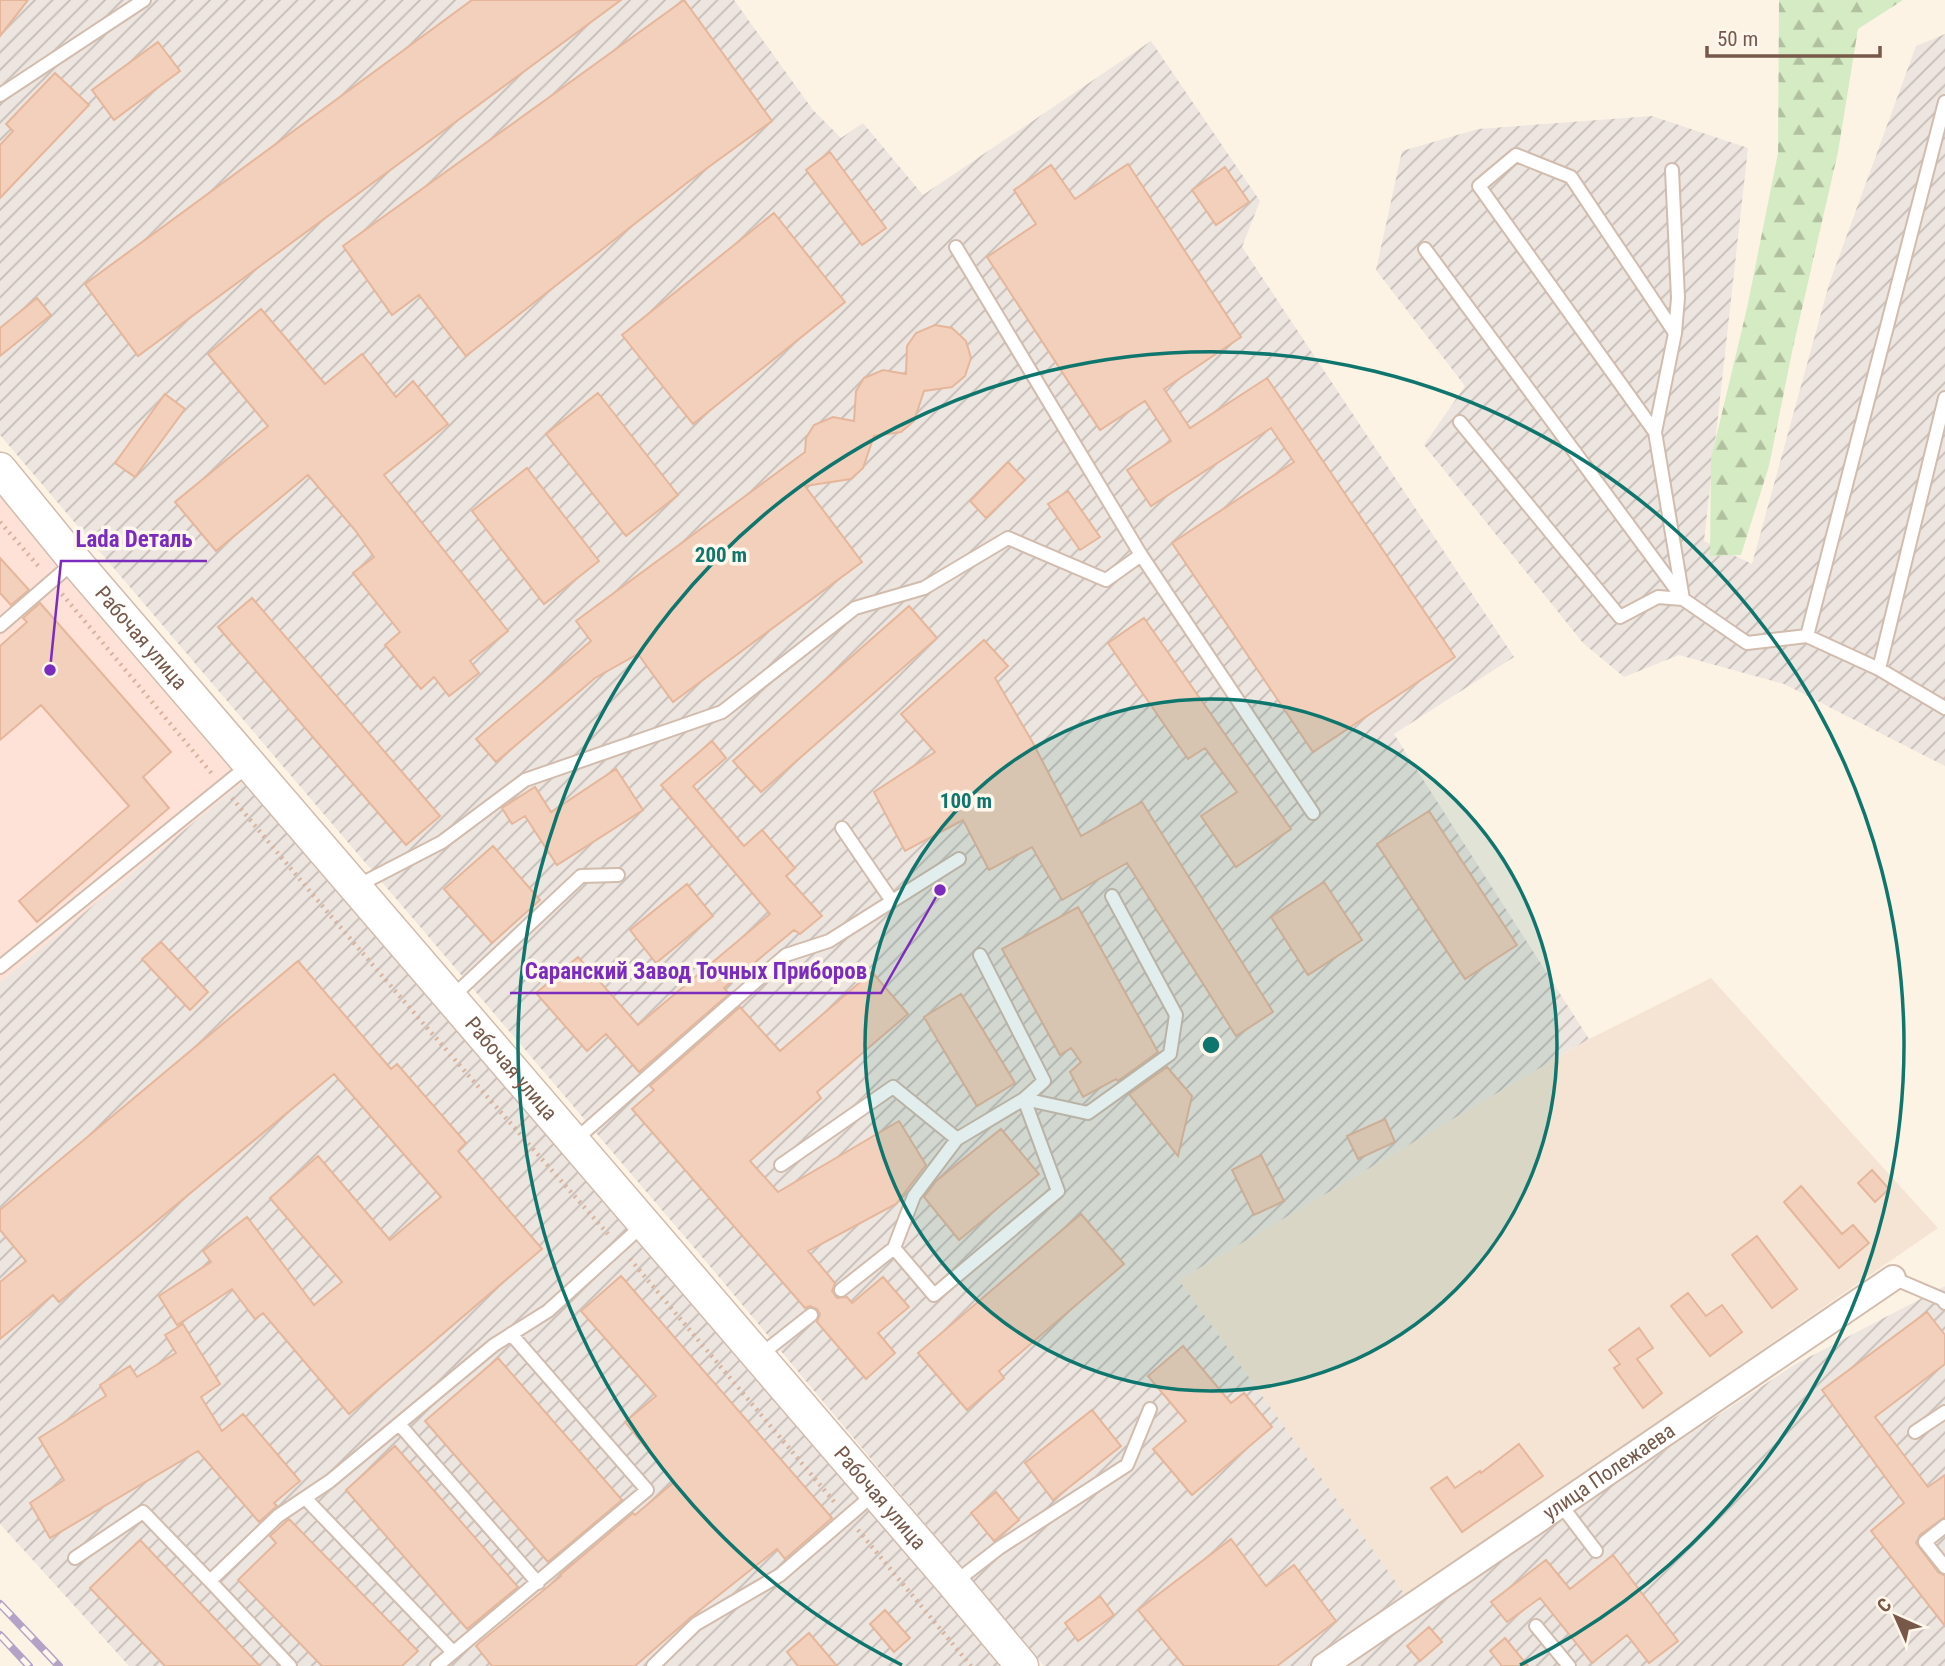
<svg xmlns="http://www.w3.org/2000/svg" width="1945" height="1666" font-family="'Roboto Condensed',sans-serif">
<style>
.residential{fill:#f5e4d3}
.commercial{fill:#fee2d8}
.industrial{fill:url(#industrial-furrows)}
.forest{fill:url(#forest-firs)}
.building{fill:#f3d0bb;stroke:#e6b69b;stroke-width:2}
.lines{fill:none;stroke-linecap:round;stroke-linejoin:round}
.service-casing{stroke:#d1bcad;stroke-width:16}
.minor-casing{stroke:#d1bcad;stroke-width:28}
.tertiary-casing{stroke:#d1bcad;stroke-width:35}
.path{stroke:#d8b39e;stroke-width:4.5;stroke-dasharray:2 5;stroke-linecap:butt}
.service{stroke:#fff;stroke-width:12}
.minor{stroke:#fff;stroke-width:24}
.tertiary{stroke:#fff;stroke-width:32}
.rail-casing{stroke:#b5a3c7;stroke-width:8}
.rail{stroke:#fff7ec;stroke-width:5;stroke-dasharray:16;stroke-linecap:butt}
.ring{fill:none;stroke:#0f766e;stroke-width:3.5}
.labels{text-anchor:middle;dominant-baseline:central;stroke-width:7;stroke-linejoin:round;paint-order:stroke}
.street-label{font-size:21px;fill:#775849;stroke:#fff7ec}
.centre{fill:#0f766e;stroke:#fff7ec;stroke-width:3.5}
.ring-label{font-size:21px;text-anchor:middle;font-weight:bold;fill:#0f766e;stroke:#fff7ec;stroke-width:7;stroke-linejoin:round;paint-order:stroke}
.leader{fill:none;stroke:#7b2cbf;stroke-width:2.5}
.callout-dot{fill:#7b2cbf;stroke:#fff7ec;stroke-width:2.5}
.callout-label{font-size:23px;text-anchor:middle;font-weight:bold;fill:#7b2cbf;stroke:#fff7ec;stroke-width:7;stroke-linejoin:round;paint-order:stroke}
</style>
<defs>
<pattern id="industrial-furrows" width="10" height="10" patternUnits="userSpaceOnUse" patternTransform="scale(1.75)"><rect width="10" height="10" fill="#ede5df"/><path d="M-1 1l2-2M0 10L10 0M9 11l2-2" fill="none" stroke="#c5bcb7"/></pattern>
<pattern id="forest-firs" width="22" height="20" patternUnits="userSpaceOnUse" patternTransform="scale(1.75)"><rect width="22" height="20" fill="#d4ebc3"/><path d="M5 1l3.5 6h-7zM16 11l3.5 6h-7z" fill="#b1c1a0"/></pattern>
</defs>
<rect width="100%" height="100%" fill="#fdf3e5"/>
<path class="residential" d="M1711,978L1938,1228L1406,1596L1179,1280L1589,1039Z"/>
<path class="commercial" d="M0,495L245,780L0,982Z"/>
<path class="industrial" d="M0,0H734L813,110L841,138L863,123L923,195L1151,41L1260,201L1242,247L1514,657L1394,734L1589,1039L1179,1280L1406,1596L1308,1666H1044L714,1271L0,435Z
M1945,34V766L1784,684L1679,655L1624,677L1583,643L1424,445L1465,386L1376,270L1402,151L1478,129L1652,116L1748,148L1704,541L1752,564L1829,284L1916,46Z
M245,780L1007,1666H129L0,1524V982Z
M1945,1286V1666H1347L1498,1561L1794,1365Z"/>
<path class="forest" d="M1779,0H1903L1858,29L1838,152L1792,352L1769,466L1741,555L1710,556L1711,459L1747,308L1778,153Z"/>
<path class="building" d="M0,0H28L0,36Z
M472,0H621L138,356L85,284Z
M684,0L772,121L688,182L466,356L419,295L392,315L343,246Z
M158,42L180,71L114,120L92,90Z
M55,73L89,105L0,198V145L13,131L6,124Z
M830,152L886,228L862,245L806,170Z
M1128,164L1241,337L1164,389L1190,428L1267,378L1455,657L1313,752L1172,543L1294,462L1271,428L1151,506L1127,470L1171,441L1145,401L1100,430L987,257L1036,224L1014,190L1051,165L1075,199Z
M1225,167L1249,202L1216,225L1192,190Z
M774,213L845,302L693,424L622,335Z
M37,298L51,315L0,356V328Z
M261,309L325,384L362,354L396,397L413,381L448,424L384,475L508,631L470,661L479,673L449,696L434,677L421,689L385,645L400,632L353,573L374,557L355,530L308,475L216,551L175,502L268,426L208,354Z
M935,325L952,328L966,341L971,358L965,376L952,387L924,391L914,421L901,432L874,436L863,468L851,479L805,486L862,562L673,702L638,654L595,678L496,762L476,739L591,641L576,621L805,452L806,438L814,425L833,417L854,421L856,391L864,378L883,370L906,374L907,346L916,333Z
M598,393L678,495L626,536L546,434Z
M165,394L185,409L135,477L115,463Z
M1008,462L1025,480L986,518L970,501Z
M527,468L599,561L544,604L472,511Z
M1068,491L1100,537L1080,550L1048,504Z
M0,558L29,590L11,605L0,593Z
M252,598L440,816L406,845L218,627Z
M40,603L171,752L143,777L169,808L37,922L19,901L129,806L41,705L0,740V646L27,622L23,618Z
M909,606L937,638L761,792L733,761Z
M1144,618L1291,829L1236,867L1201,816L1237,792L1205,748L1188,759L1108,643Z
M984,640L1008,666L995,678L1033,743L1081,836L1142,802L1273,1012L1236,1036L1127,863L1062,900L1032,847L989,870L963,820L905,851L874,792L935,752L901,714Z
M712,741L726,758L693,786L744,846L762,830L795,868L786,876L822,916L800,934L794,930L724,988L729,994L639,1072L606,1034L587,1051L536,993L578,957L638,1025L770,914L661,785Z
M616,769L643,810L557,865L525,816L512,824L502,808L535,787L551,812Z
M1429,811L1517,945L1465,979L1377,844Z
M493,846L540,900L492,943L444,889Z
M1324,882L1362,940L1308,975L1271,917Z
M687,884L713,916L656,963L630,930Z
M1078,907L1158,1052L1118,1081L1116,1079L1083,1097L1070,1072L1081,1062L1071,1048L1060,1055L1002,949Z
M161,942L208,992L190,1010L142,959Z
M298,961L391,1069L397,1064L466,1143L458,1151L542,1249L349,1414L263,1313L255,1319L232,1289L177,1325L159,1296L211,1262L203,1251L247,1217L314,1305L342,1282L270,1198L318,1156L390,1240L441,1197L334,1074L59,1302L53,1295L0,1339V1282L26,1261L0,1230V1210Z
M872,972L908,1014L817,1092L821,1098L750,1161L778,1192L899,1121L926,1165L896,1204L808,1251L835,1283L832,1291L837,1298L847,1297L852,1303L883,1277L909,1307L878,1333L895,1353L866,1379L817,1322L820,1314L817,1309L810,1306L805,1308L632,1109L654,1090L650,1086L740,1007L780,1051Z
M961,994L1015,1083L977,1106L924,1017Z
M1167,1067L1192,1096L1178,1156L1129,1094Z
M1385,1119L1395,1142L1358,1159L1347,1136Z
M1001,1129L1039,1174L959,1240L924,1197L936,1181Z
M1261,1155L1284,1201L1254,1215L1232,1170Z
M1872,1170L1889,1189L1875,1202L1858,1183Z
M1801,1186L1842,1234L1853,1225L1869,1243L1839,1268L1784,1202Z
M1081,1214L1124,1264L999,1371L1004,1378L967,1410L918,1353Z
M1757,1236L1797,1289L1772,1308L1732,1255Z
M621,1276L832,1518L785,1559L777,1549L690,1618L635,1666H492L476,1646L479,1643L561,1576L560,1575L633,1513L635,1515L674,1482L625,1422L656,1396L581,1311Z
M1688,1293L1706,1316L1722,1305L1742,1332L1710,1356L1671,1306Z
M1927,1312L1945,1335V1364L1875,1417L1928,1487L1945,1475V1517L1920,1535L1916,1543L1938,1572L1945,1576V1626L1871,1531L1904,1503L1822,1390Z
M183,1324L220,1384L201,1397L222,1431L243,1414L300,1481L274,1503L277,1506L259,1522L198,1451L50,1538L30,1503L64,1480L39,1438L106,1396L100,1385L130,1366L137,1377L176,1353L165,1335Z
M1639,1328L1653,1348L1637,1359L1662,1393L1643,1408L1614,1368L1620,1364L1609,1350Z
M1183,1346L1231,1403L1244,1393L1272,1427L1192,1495L1153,1449L1186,1421L1148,1376Z
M498,1358L622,1500L548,1562L425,1421Z
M1092,1410L1121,1446L1053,1500L1025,1463Z
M1519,1444L1543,1476L1462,1532L1431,1488L1447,1477L1455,1488L1480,1471L1481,1473Z
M395,1446L518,1587L467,1629L346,1490Z
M996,1492L1019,1520L994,1541L971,1513Z
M289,1519L418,1651L402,1666H322L238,1580L276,1543L270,1536Z
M1231,1539L1266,1586L1294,1565L1336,1621L1277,1666H1184L1138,1610Z
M140,1540L260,1666H165L90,1588Z
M1613,1555L1678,1641L1649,1663L1627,1635L1592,1663L1540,1598L1507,1622L1491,1602L1546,1560L1570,1589Z
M1100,1596L1114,1615L1078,1641L1065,1623Z
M885,1610L910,1638L894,1652L870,1624Z
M1429,1627L1442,1642L1420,1661L1407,1646Z
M809,1633L837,1666H798L787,1652Z
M1505,1638L1528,1666H1502L1490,1651Z"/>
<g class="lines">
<g class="service-casing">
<path id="service" d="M0,95L144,0
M1672,170L1678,298L1675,333
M956,247L1141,555L1313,813
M1425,249L1681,596
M1460,422L1620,617L1658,597L1683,599L1747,643L1807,636L1879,669L1945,708
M1655,432L1675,333L1571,177L1516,155L1479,186L1655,432L1683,599
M0,626L75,561
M1807,636L1945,102
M1879,669L1945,398
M842,828L892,901
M355,887L442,842L525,780L722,712L855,608L924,588L1008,538L1106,580L1141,555
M0,967L249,765
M451,998L581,876L618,875
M574,1141L786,955L829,941L959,859
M781,1165L893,1087L957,1139
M894,1248L914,1196L957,1139L1024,1099L1088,1113L1170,1054L1176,1015L1112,896
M1893,1278L1942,1299L1945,1303
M841,1290L894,1248L934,1295L1058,1191L1024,1099L1044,1081L980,955
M759,1356L811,1315
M399,1424L538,1583
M1915,1432L1945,1412
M305,1498L453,1652
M1561,1505L1596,1551
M1945,1526L1925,1542L1945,1567
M75,1558L143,1512L210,1581L278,1516L330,1481L494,1345L548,1311L644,1224
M210,1581L290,1666
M954,1583L999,1548L1127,1465L1150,1409
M1536,1626L1569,1666
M437,1666L647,1490L511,1334
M653,1666L696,1624L780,1575L875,1493"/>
</g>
<g class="minor-casing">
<g id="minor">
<path id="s1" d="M1324,1666L1893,1278"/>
</g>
</g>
<g class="tertiary-casing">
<g id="tertiary">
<path id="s2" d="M0,469L75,561L953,1583L1022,1666"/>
</g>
</g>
<path class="path" d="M0,522L40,568
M62,594L213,775
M232,798C354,946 481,1090 608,1234
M630,1259L836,1504
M858,1530L971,1666"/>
<use href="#service" class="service"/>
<use href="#minor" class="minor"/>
<use href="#tertiary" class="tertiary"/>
<g class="rail-casing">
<path id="rail" d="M0,1604L59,1666
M0,1635L29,1666"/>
</g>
<use href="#rail" class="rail"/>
</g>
<circle cx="1211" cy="1045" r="346" fill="#0f766e" fill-opacity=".12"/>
<g class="ring">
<circle cx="1211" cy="1045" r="346"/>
<path d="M902 1665A693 693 0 1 1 1520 1665"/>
</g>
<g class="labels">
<g class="street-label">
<text stroke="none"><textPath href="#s2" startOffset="220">Рабочая улица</textPath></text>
<text stroke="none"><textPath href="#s2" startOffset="788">Рабочая улица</textPath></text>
<text stroke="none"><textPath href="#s1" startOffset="345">улица Полежаева</textPath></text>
<text stroke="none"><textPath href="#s2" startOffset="1354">Рабочая улица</textPath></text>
</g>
</g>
<circle cx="1211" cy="1045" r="10" class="centre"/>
<g class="ring-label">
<text x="721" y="562">200 m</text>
<text x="966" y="808">100 m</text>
</g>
<path class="leader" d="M50 670L61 561H207M940 890L881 993H510"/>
<g class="callout-dot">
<circle cx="50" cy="670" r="7"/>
<circle cx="940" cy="890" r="7"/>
</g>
<g class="callout-label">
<text x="134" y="547">Lada Dеталь</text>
<text x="696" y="979">Саранский Завод Точных Приборов</text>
</g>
<g transform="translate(1896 1617) rotate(315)" stroke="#fff7ec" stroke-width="5" paint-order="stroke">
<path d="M0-5L12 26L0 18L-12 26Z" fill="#775849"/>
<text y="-10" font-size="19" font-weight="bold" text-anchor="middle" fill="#775849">С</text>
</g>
<path d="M1707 46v10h173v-10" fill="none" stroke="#775849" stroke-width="3.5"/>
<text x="1717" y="46" font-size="21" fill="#775849" stroke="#fff7ec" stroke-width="5" paint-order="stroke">50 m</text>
</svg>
